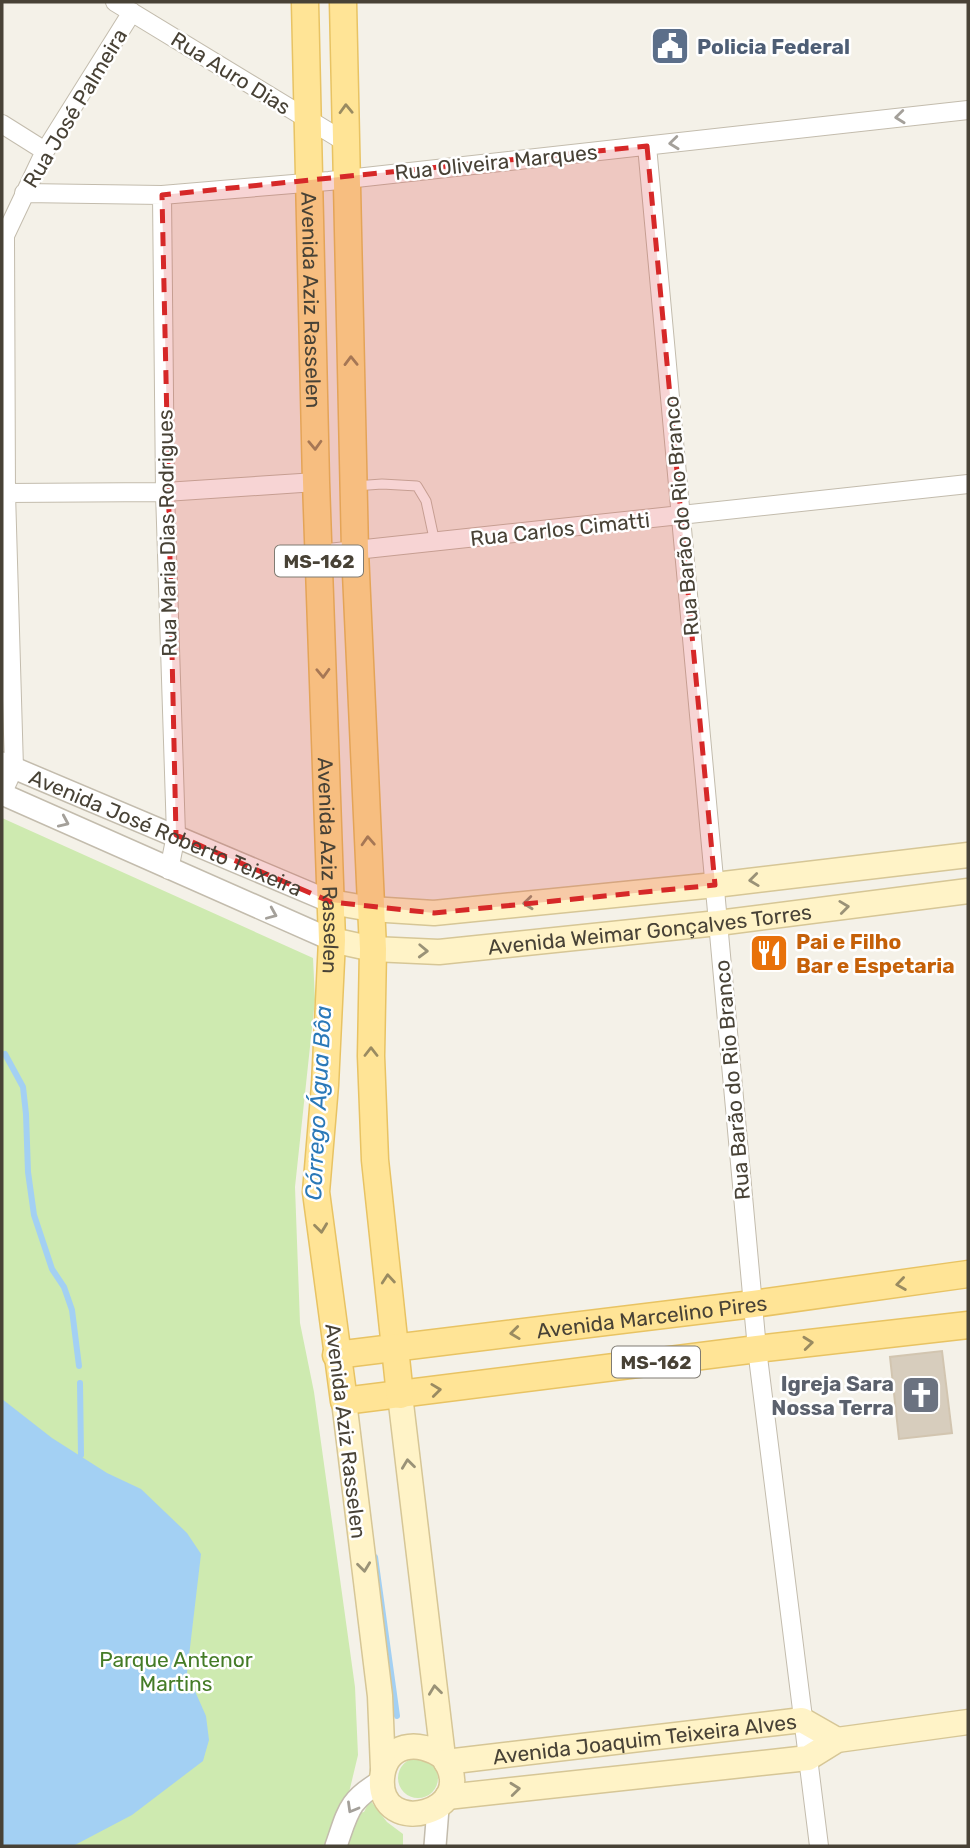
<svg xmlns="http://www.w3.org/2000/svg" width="970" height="1848" font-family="Rubik,sans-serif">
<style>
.green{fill:#ceeab0}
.water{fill:#a3d0f3}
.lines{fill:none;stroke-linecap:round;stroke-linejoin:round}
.stream{stroke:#a3d0f3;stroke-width:6}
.building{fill:#d7cdbd;stroke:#d2c5b0;stroke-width:2}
.service-casing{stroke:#c3bcad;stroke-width:11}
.minor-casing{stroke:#c3bcad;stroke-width:20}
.tertiary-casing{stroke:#c3bcad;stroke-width:24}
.secondary-casing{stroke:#d6c696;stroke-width:27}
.primary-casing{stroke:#e8c363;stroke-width:29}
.service{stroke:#fff;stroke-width:9}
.minor{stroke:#fff;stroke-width:18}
.tertiary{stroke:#fff;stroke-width:21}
.secondary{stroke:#fff3c7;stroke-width:24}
.primary{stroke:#ffe496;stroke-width:26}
.oneway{stroke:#9a8b61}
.oneway2{stroke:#a4a09a}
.oneway3{stroke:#9a9277}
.marked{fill:#d62828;fill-opacity:0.2;stroke:#d62828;stroke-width:5;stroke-dasharray:14 9;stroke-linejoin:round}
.labels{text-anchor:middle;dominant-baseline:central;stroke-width:5;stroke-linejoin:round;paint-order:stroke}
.shield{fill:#fff;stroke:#7f7b72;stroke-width:2}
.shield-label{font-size:19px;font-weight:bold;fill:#484236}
.service-label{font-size:21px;font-weight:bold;fill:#4e5e75;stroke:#fff;text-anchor:start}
.street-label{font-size:21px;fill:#484236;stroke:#fff}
.food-label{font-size:21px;font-weight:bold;fill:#c56008;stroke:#fff;text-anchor:start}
.worship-label{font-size:21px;font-weight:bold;fill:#5b616d;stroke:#fff;text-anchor:end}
.park-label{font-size:21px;fill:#457c27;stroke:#fff}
.water-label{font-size:23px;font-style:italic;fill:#2b79b8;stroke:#fff}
</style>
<rect width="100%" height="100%" fill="#f4f1e8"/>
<path class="green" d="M2,818L313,958L315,1000L295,1187L300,1323L314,1392L355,1687L358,1755L347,1801L352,1814L364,1812L370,1800L387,1822L403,1834V1846H2Z
M398 1778a20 20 0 1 1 40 0a20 20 0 1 1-40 0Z"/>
<path class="water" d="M2,1399L52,1438L107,1473L141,1489L187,1533L201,1554L187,1673L206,1716L209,1740L203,1761L132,1815L73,1846H2Z"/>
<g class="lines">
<path class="stream" d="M5,1054L23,1087L26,1114L28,1172L34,1215L52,1269L64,1287L72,1310L79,1366
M80,1383L81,1455
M375,1557L397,1716"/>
</g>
<path class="building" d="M942,1351L952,1433L899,1439L890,1357Z"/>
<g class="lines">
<g class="service-casing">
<path id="service" d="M355,486L382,484L417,486L426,501L435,543"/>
</g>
<g class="minor-casing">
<path id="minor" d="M115,2L347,143
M2,124L45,151
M647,146L757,1349L819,1846
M24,193L162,195L329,181L968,110
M162,195L165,492L176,835L169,870
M2,242L45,151L132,12
M6,493L165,492L316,482
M319,554L968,484
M2,794L14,768L6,493L5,238"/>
</g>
<g class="tertiary-casing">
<g id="tertiary">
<path id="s1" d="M2,763L331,902"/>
<path d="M2,794L332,940"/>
<path d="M336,1846C348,1812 348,1800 382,1781"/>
<path d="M435,1846L438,1808"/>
</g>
</g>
<g class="secondary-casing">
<g id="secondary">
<path d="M331,902L371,909L434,913L715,885L968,855"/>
<path id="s2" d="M332,940L373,949L439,952L718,923L968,891"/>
<path d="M400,1395L443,1757C483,1813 377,1840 382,1778C385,1743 419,1739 443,1757"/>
<path d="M344,1401L380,1696L383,1769"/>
<path id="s3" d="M446,1762L802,1720L837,1740"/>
<path d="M447,1797L808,1758L837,1740L968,1722"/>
</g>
</g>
<g class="primary-casing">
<g id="primary">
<path id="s4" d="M305,2L316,482L332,940L325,1085L316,1192L344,1401L757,1349L968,1325"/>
<path d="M343,2L355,551L373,949L371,1056L375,1160L400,1395"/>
<path id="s5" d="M336,1355L753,1304L968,1274"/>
</g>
</g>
<use href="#service" class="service"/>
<use href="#minor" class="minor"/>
<use href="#tertiary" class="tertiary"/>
<use href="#secondary" class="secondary"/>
<use href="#primary" class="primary"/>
</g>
<defs><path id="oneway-chevron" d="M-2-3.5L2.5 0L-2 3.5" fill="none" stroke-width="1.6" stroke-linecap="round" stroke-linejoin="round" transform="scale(1.75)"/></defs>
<g class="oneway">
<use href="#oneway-chevron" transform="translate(346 109) rotate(-92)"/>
<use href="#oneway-chevron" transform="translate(351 361) rotate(-91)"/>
<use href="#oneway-chevron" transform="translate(315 445) rotate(88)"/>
<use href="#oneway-chevron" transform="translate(323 673) rotate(88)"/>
<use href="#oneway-chevron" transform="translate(368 841) rotate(-93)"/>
<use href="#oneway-chevron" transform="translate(371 1052) rotate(-90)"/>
<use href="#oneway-chevron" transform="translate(321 1228) rotate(83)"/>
<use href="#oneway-chevron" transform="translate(388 1279) rotate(-95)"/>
<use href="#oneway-chevron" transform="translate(901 1284) rotate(172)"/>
<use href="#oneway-chevron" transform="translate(515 1333) rotate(173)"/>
<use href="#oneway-chevron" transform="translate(808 1343) rotate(-6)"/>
<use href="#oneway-chevron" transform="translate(436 1390) rotate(-7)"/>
</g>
<g class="oneway2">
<use href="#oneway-chevron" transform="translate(900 117) rotate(174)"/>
<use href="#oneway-chevron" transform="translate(674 143) rotate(174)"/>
<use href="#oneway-chevron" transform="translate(64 822) rotate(24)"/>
<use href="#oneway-chevron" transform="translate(272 914) rotate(23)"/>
<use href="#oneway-chevron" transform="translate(352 1808) rotate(120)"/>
</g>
<g class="oneway3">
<use href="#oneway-chevron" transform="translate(754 880) rotate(173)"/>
<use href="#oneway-chevron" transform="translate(528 903) rotate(174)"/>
<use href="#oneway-chevron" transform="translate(844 907) rotate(-7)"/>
<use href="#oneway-chevron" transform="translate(423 951) rotate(2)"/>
<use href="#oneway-chevron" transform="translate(408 1464) rotate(-97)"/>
<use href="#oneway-chevron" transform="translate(364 1567) rotate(83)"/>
<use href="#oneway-chevron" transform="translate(435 1690) rotate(-97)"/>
<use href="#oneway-chevron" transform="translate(515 1789) rotate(-6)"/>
</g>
<path class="marked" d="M647,146L715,885L434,913L331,902L176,835L162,195Z"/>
<defs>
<g id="civic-square" transform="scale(2.0125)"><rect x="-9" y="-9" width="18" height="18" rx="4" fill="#5c6f8a" stroke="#fff"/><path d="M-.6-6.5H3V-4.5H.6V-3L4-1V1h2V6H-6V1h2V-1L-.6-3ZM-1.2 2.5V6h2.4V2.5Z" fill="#fff"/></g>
<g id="restaurant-square" transform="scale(2.0125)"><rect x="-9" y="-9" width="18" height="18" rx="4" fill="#e8710a" stroke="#fff"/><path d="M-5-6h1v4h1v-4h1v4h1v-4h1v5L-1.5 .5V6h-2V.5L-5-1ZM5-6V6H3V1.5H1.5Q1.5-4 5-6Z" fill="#fff"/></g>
<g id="church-square" transform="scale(2.0125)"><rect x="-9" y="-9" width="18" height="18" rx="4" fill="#6b7280" stroke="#fff"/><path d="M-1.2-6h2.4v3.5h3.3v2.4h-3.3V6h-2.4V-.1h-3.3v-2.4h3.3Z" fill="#fff"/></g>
</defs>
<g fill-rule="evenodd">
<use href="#civic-square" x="670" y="46"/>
<use href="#restaurant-square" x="769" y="953"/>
<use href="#church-square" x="921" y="1395"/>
</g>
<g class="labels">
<g class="shield">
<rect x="275" y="545.5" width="88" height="31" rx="5"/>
<rect x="612" y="1346.5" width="88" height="31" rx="5"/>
</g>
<g class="shield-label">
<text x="319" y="561">MS-162</text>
<text x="656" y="1362">MS-162</text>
</g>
<g class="service-label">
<text x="697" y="46">Policia Federal</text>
</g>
<g class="street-label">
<text transform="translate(231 73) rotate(32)">Rua Auro Dias</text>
<text transform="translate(75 108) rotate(-59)">Rua José Palmeira</text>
<text transform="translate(496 162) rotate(-6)">Rua Oliveira Marques</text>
<text stroke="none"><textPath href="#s4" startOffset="298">Avenida Aziz Rasselen</textPath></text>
<text transform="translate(681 516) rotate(-95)">Rua Barão do Rio Branco</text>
<text transform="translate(560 529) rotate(-6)">Rua Carlos Cimatti</text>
<text transform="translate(167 533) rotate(-91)">Rua Maria Dias Rodrigues</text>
<text stroke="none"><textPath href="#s1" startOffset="178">Avenida José Roberto Teixeira</textPath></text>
<text stroke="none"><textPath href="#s4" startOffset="864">Avenida Aziz Rasselen</textPath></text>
<text stroke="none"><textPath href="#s2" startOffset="320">Avenida Weimar Gonçalves Torres</textPath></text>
<text transform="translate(732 1080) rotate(-95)">Rua Barão do Rio Branco</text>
<text stroke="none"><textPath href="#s5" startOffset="318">Avenida Marcelino Pires</textPath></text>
<text transform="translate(346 1431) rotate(83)">Avenida Aziz Rasselen</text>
<text stroke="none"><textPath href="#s3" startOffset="200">Avenida Joaquim Teixeira Alves</textPath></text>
</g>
<g class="food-label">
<text x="796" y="941">Pai e Filho<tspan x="796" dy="24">Bar e Espetaria</tspan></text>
</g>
<g class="worship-label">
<text x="894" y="1383">Igreja Sara<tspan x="894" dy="24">Nossa Terra</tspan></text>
</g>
<g class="park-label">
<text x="176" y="1659">Parque Antenor<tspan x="176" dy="24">Martins</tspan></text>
</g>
<g class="water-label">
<text transform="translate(318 1103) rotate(-87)">Córrego Água Bôa</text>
</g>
</g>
<rect width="970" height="1848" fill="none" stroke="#484236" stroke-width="7"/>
</svg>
